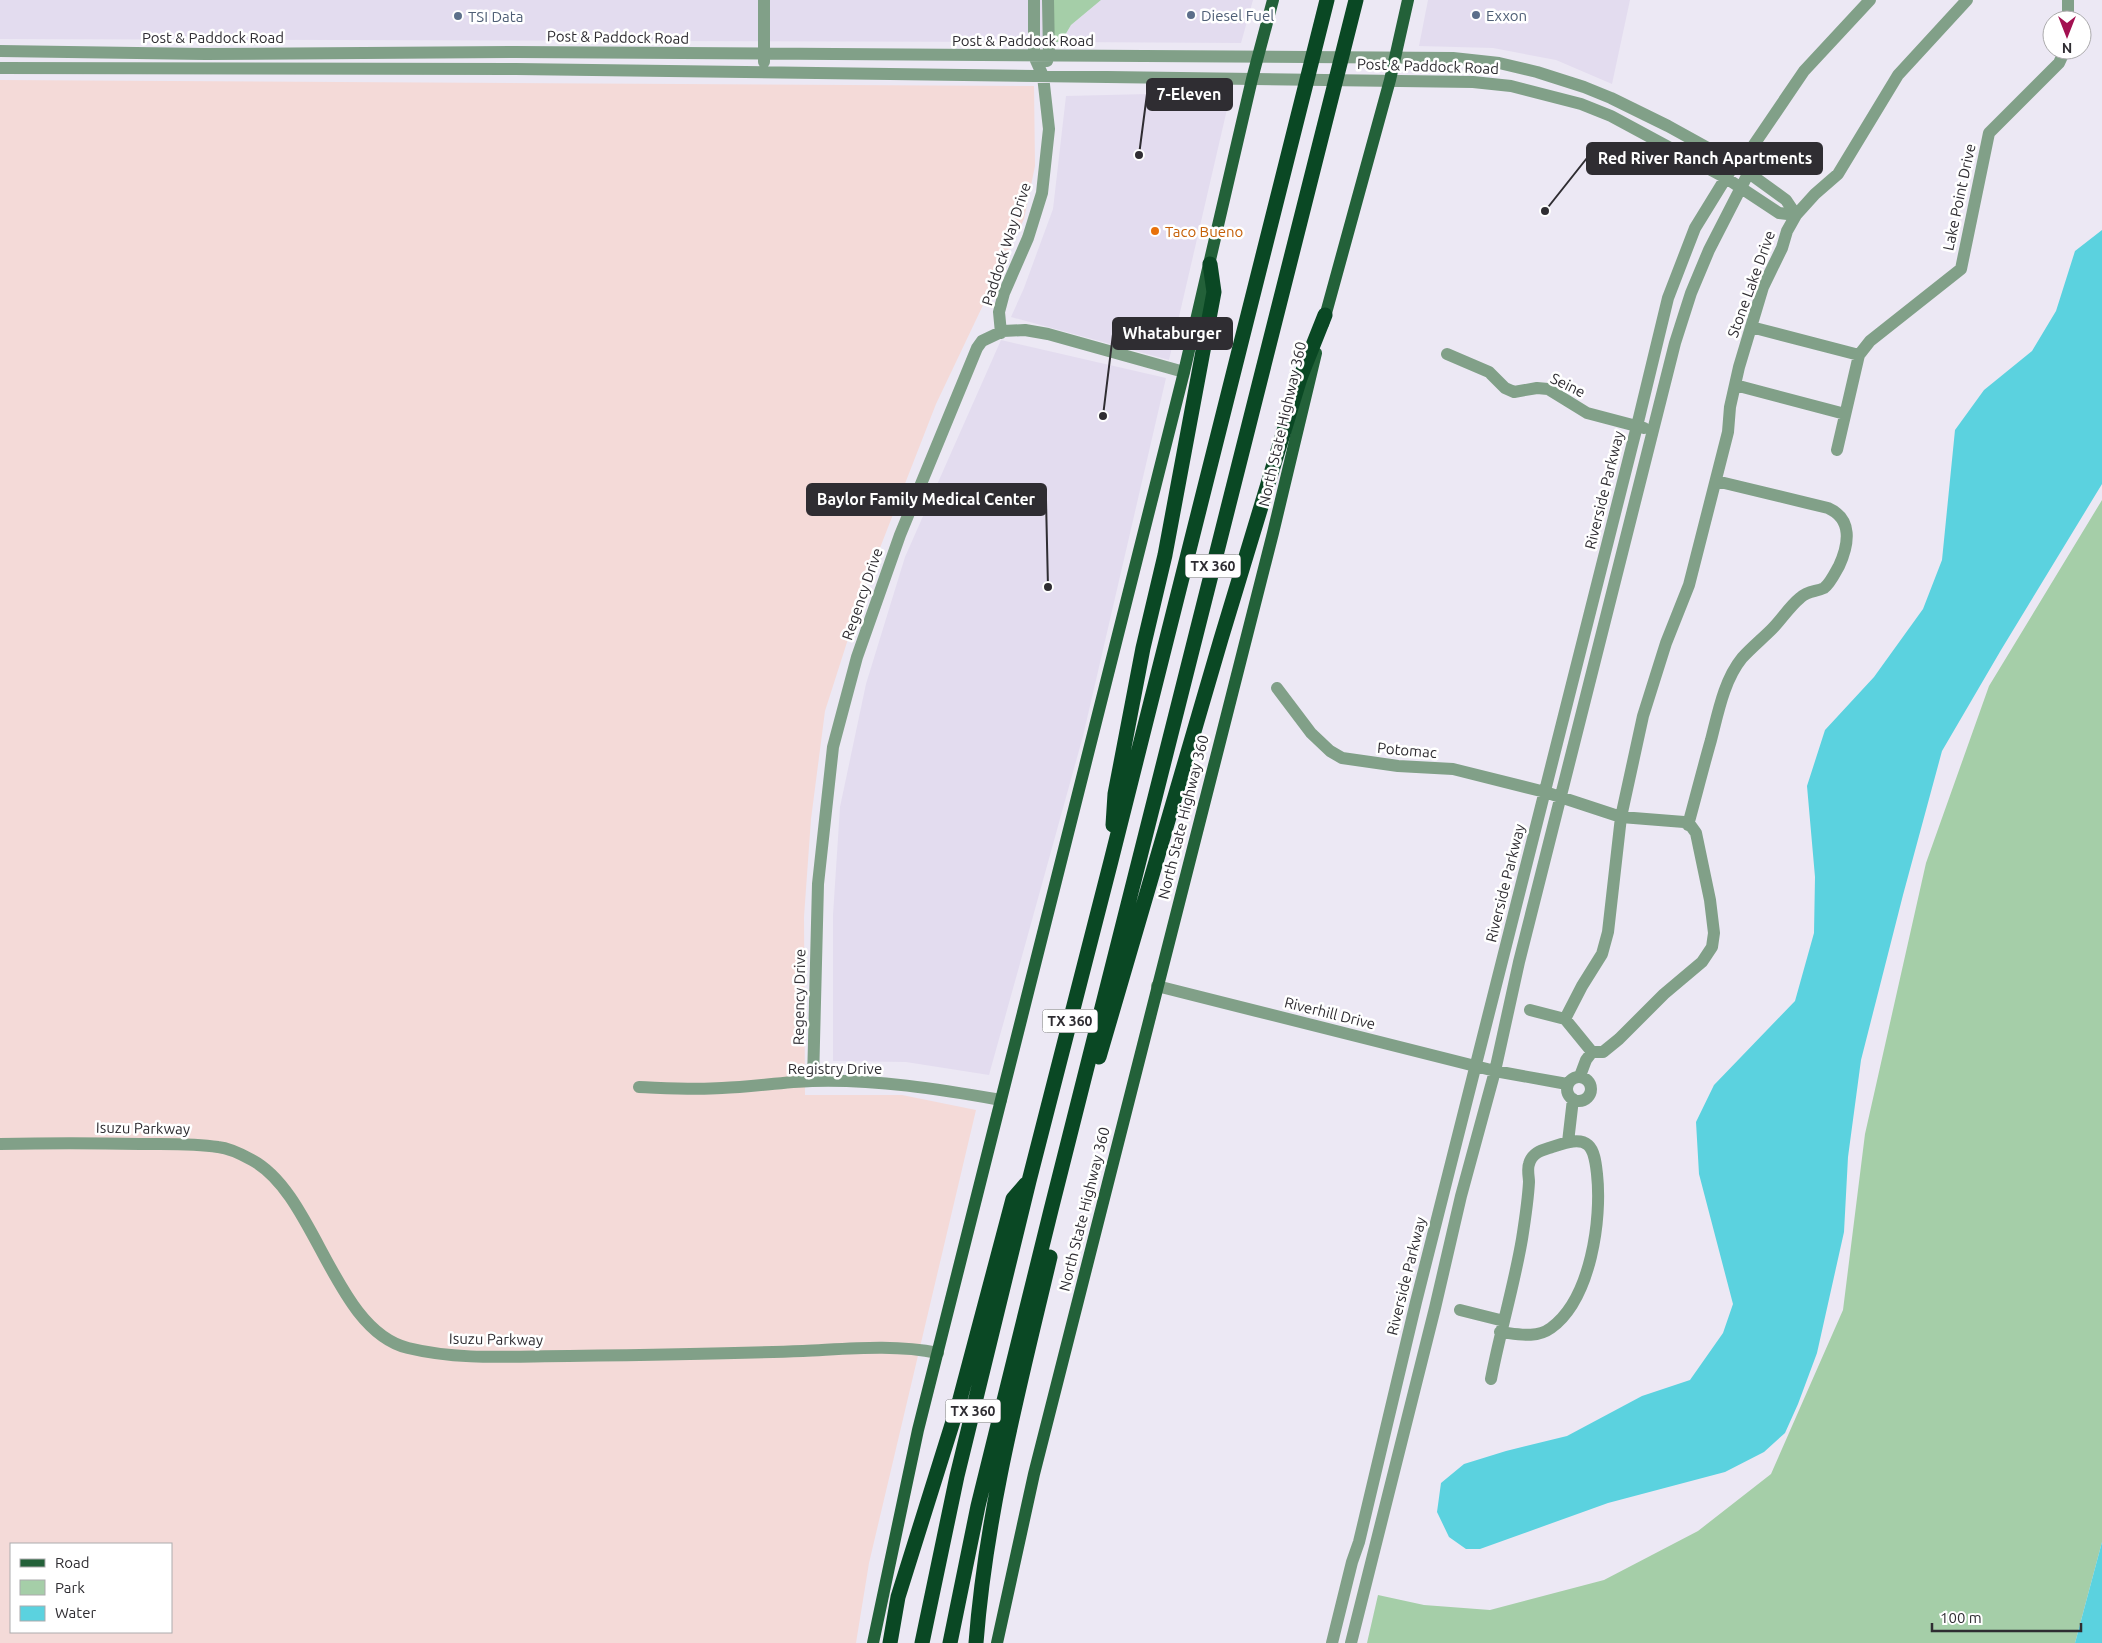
<svg xmlns="http://www.w3.org/2000/svg" width="2102" height="1643" font-family="Ubuntu,sans-serif">
<style>
.built{fill:#e3dcef}
.industrial{fill:#f4dad8;fill-rule:evenodd}
.green{fill:#a5cea8}
.water{fill:#5bd2df}
.lines{fill:none;stroke-linecap:round;stroke-linejoin:round}
.minor{stroke:#81a088;stroke-width:12}
.major{stroke:#236139;stroke-width:12}
.highway{stroke:#0a4824;stroke-width:15}
.service-dot{fill:#5c6f8a;stroke:#fff;stroke-width:2}
.food-dot{fill:#e8710a;stroke:#fff;stroke-width:2}
.labels{text-anchor:middle;dominant-baseline:central;stroke-width:5;stroke-linejoin:round;paint-order:stroke}
.shield{fill:#fff;stroke:#6d6c70;stroke-width:1}
.shield-label{font-size:14px;font-weight:bold;fill:#2f2d32}
.service-label{font-size:15px;fill:#4e5e75;stroke:#fff;text-anchor:start}
.street-label{font-size:15px;fill:#2f2d32;stroke:#fff}
.food-label{font-size:15px;fill:#c56008;stroke:#fff;text-anchor:start}
.leader{fill:none;stroke:#2f2d32;stroke-width:2}
.callout-dot{fill:#2f2d32;stroke:#fff;stroke-width:2}
.callout{fill:#2f2d32;stroke:#2f2d32;stroke-width:2}
.callout-label{font-size:16px;text-anchor:middle;font-weight:bold;fill:#fff}
</style>
<rect width="100%" height="100%" fill="#ece8f4"/>
<path class="built" d="M0,0H1053L1054,42L0,39Z
M1101,0H1253L1241,43L1061,42L1071,25Z
M1428,0H1630L1612,84L1556,60L1493,48L1419,46Z
M1231,92L1169,360L1011,317L1024,288L1053,209L1066,96Z
M1001,340L1166,378L1083,736L989,1075L906,1062L833,1061V915L840,807L866,684L905,557Z"/>
<path class="industrial" d="M0,80L1034,86L1035,166L1024,219L936,404L864,589L825,711L811,819L804,917L805,1095H902L976,1110L869,1563L856,1643H0ZM11,1544H171V1632H11Z"/>
<path class="green" d="M1053,0H1101L1071,25L1061,42H1054Z
M2102,500V1542L2075,1643H1367L1378,1595L1424,1605L1490,1610L1604,1580L1698,1531L1771,1474L1843,1310L1865,1134L1926,863L1989,686Z"/>
<path class="water" d="M2102,230V484L2001,650L1942,751L1903,895L1861,1060L1848,1157L1844,1232L1817,1353L1798,1404L1785,1433L1764,1452L1725,1472L1608,1503L1480,1549H1466L1449,1537L1437,1512L1441,1483L1464,1464L1506,1451L1567,1436L1642,1396L1690,1380L1723,1333L1733,1304L1699,1174L1696,1122L1714,1085L1795,1001L1814,933L1815,877L1807,786L1825,730L1874,677L1923,609L1942,560L1955,430L1984,390L2032,351L2056,311L2075,251Z
M2102,1542V1643H2075Z"/>
<g class="lines">
<path class="minor" d="M764,0V62
M2068,20V0
M0,51L205,54L516,52L1453,58L1499,63L1537,72L1584,87L1611,98L1668,126L1735,163L1786,200L1796,215
M1047,61L1049,55L1048,0
M0,68L516,69L1473,82L1511,86L1581,104L1611,116L1726,178L1779,213L1796,215
M1751,327L1859,355
M1001,333L999,312L1004,293L1028,238L1042,193L1049,129L1043,76L1034,56V0
M1447,354L1489,372L1505,388L1514,392L1537,388L1548,389L1587,413L1644,428
M1735,385L1845,414
M1837,450L1859,355L1870,341L1961,269L1989,133L2059,63L2065,50
M1277,688L1311,733L1330,751L1342,758L1398,766L1453,769L1545,792L1621,817L1684,822L1691,826L1696,833L1710,900L1714,933L1712,947L1702,962L1664,994L1619,1039L1603,1052H1592
M1688,825C1696,796 1703,768 1711,740C1718,713 1724,680 1742,658C1751,648 1762,639 1772,629C1782,619 1789,607 1800,598C1808,590 1816,592 1824,588C1830,584 1835,573 1839,566C1849,544 1853,519 1828,508L1716,481
M1157,986L1495,1071L1567,1084
M1530,1010L1565,1019L1592,1052L1586,1060L1580,1076
M1565,1019L1582,986L1602,954L1608,932L1621,817L1643,716L1666,643L1689,585L1728,432L1730,407L1739,367L1763,287L1782,248L1787,231L1796,215L1815,194L1838,174L1898,75L1967,0
M1567 1089a12 12 0 1 1 24 0a12 12 0 1 1-24 0Z
M813,1081L818,884L833,747L857,657L900,535L977,348L982,341L1003,331L1025,330L1048,334L1184,372
M639,1087C666,1088 694,1090 722,1088C752,1087 782,1082 812,1081C875,1079 939,1089 1001,1100
M1568,1142L1573,1099
M0,1144C47,1143 94,1143 140,1144C166,1144 193,1143 218,1147C229,1148 243,1155 252,1160C316,1194 334,1330 408,1348C461,1361 515,1356 569,1356C647,1355 725,1354 803,1351C847,1349 894,1344 938,1353
M1460,1310L1504,1321
M1491,1379C1500,1332 1514,1286 1522,1239C1525,1220 1528,1201 1529,1182C1529,1177 1527,1169 1529,1164C1532,1152 1543,1150 1552,1147C1562,1144 1579,1137 1588,1145C1595,1151 1596,1166 1597,1174C1602,1219 1591,1299 1551,1328C1536,1339 1518,1334 1500,1332
M1332,1643L1352,1562L1359,1542L1416,1302L1637,426L1668,298L1695,228L1735,163L1751,149L1804,71L1870,0
M1351,1643L1435,1308L1461,1196L1495,1071L1519,962L1675,343L1691,293L1709,250L1749,172L1751,149"/>
<path class="major" d="M1323,324L1390,80L1408,0
M873,1643L918,1430L1184,372L1252,79L1273,0
M997,1643L1034,1474L1273,533L1316,353"/>
<path class="highway" d="M1113,825L1115,794L1143,648L1165,555L1214,292L1210,264
M1099,1057L1221,639L1300,378L1325,315
M890,1643L898,1597L960,1399L1013,1199L1026,1184
M922,1643L957,1476L1029,1181L1111,861L1327,0
M950,1643L978,1506L1051,1210L1356,0
M976,1643C986,1512 1020,1384 1050,1257"/>
</g>
<g class="service-dot">
<circle cx="1191" cy="15" r="5"/>
<circle cx="1476" cy="15" r="5"/>
<circle cx="458" cy="16" r="5"/>
</g>
<circle class="food-dot" cx="1155" cy="231" r="5"/>
<g class="labels">
<g class="shield">
<rect x="1185.5" y="554.5" width="55" height="23" rx="4"/>
<rect x="1042.5" y="1009.5" width="55" height="23" rx="4"/>
<rect x="945.5" y="1399.5" width="55" height="23" rx="4"/>
</g>
<g class="shield-label">
<text x="1213" y="566">TX 360</text>
<text x="1070" y="1021">TX 360</text>
<text x="973" y="1411">TX 360</text>
</g>
<g class="service-label">
<text x="1201" y="15">Diesel Fuel</text>
<text x="1486" y="15">Exxon</text>
<text x="468" y="16">TSI Data</text>
</g>
<g class="street-label">
<text x="213" y="37">Post &amp; Paddock Road</text>
<text transform="translate(618 37) rotate(1)">Post &amp; Paddock Road</text>
<text x="1023" y="40">Post &amp; Paddock Road</text>
<text transform="translate(1428 66) rotate(2)">Post &amp; Paddock Road</text>
<text transform="translate(1959 197) rotate(-78)">Lake Point Drive</text>
<text transform="translate(1006 244) rotate(-72)">Paddock Way Drive</text>
<text transform="translate(1751 284) rotate(-70)">Stone Lake Drive</text>
<text transform="translate(1568 385) rotate(26)">Seine</text>
<text transform="translate(1282 424) rotate(-77)">North State Highway 360</text>
<text transform="translate(1604 490) rotate(-76)">Riverside Parkway</text>
<text transform="translate(862 594) rotate(-71)">Regency Drive</text>
<text transform="translate(1407 750) rotate(5)">Potomac</text>
<text transform="translate(1183 817) rotate(-76)">North State Highway 360</text>
<text transform="translate(1505 883) rotate(-76)">Riverside Parkway</text>
<text transform="translate(799 997) rotate(-89)">Regency Drive</text>
<text transform="translate(1330 1013) rotate(14)">Riverhill Drive</text>
<text x="835" y="1068">Registry Drive</text>
<text transform="translate(143 1128) rotate(1)">Isuzu Parkway</text>
<text transform="translate(1084 1209) rotate(-76)">North State Highway 360</text>
<text transform="translate(1406 1276) rotate(-76)">Riverside Parkway</text>
<text transform="translate(496 1339) rotate(1)">Isuzu Parkway</text>
</g>
<g class="food-label">
<text x="1165" y="231">Taco Bueno</text>
</g>
</g>
<path class="leader" d="M1139 155L1147 94M1545 211L1587 158M1103 416L1113 334M1048 587L1046 500"/>
<g class="callout-dot">
<circle cx="1139" cy="155" r="5"/>
<circle cx="1545" cy="211" r="5"/>
<circle cx="1103" cy="416" r="5"/>
<circle cx="1048" cy="587" r="5"/>
</g>
<g class="callout">
<rect x="1147" y="79" width="85" height="31" rx="5"/>
<rect x="1587" y="143" width="235" height="31" rx="5"/>
<rect x="1113" y="318" width="119" height="31" rx="5"/>
<rect x="807" y="484" width="239" height="31" rx="5"/>
</g>
<g class="callout-label">
<text x="1189" y="100">7-Eleven</text>
<text x="1705" y="164">Red River Ranch Apartments</text>
<text x="1172" y="339">Whataburger</text>
<text x="926" y="505">Baylor Family Medical Center</text>
</g>
<rect x="10" y="1543" width="162" height="90" fill="#ffffff" stroke="#acabad"/>
<rect x="20" y="1559" width="25" height="8" fill="#236139" stroke="#acabad"/>
<text x="55" y="1568" font-size="15" fill="#2f2d32">Road</text>
<rect x="20" y="1580" width="25" height="15" fill="#a5cea8" stroke="#acabad"/>
<text x="55" y="1593" font-size="15" fill="#2f2d32">Park</text>
<rect x="20" y="1606" width="25" height="15" fill="#5bd2df" stroke="#acabad"/>
<text x="55" y="1618" font-size="15" fill="#2f2d32">Water</text>
<g transform="translate(2067 35) rotate(180)"><circle r="24" fill="#ffffff" stroke="#acabad"/>
<path d="M0-4L9 19L0 12L-9 19Z" fill="#a31051"/>
<text y="-8" font-size="14" font-weight="bold" text-anchor="middle" fill="#2f2d32">N</text>
</g>
<path d="M1932 1623v8h149v-8" fill="none" stroke="#2f2d32" stroke-width="2.5"/>
<text x="1940" y="1623" font-size="15" fill="#2f2d32" stroke="#ffffff" stroke-width="4" paint-order="stroke">100 m</text>
</svg>
